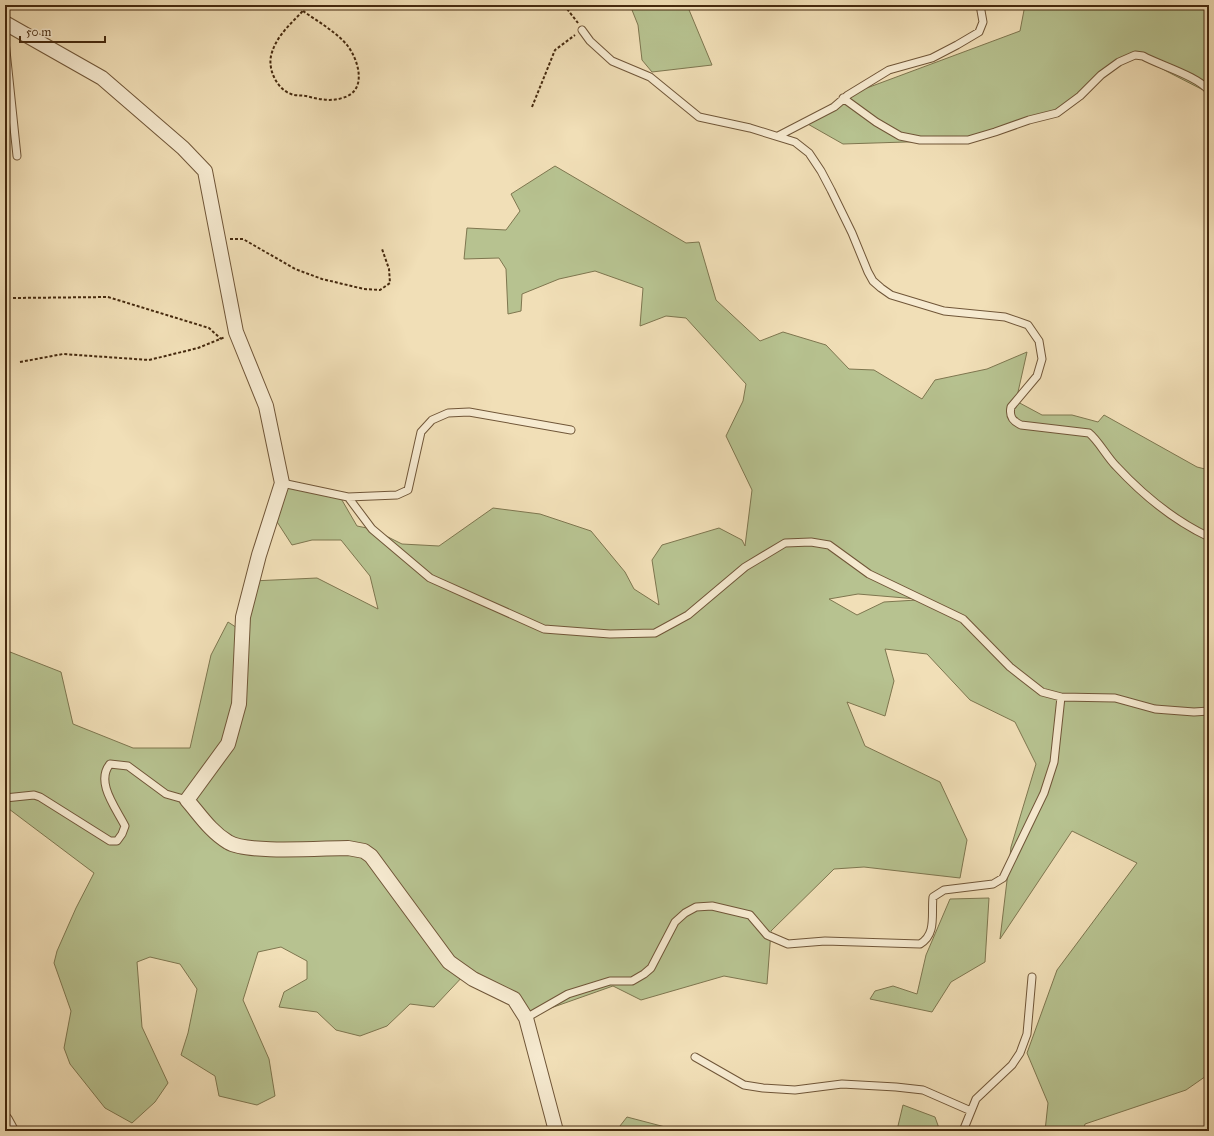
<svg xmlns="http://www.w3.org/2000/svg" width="1214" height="1136" font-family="'IM FELL Great Primer',serif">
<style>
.green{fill:#b7c290;stroke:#7e764f;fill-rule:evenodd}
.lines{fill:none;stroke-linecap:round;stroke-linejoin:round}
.service-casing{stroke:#705638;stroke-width:9}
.minor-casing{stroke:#705638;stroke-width:16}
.path{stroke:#45290e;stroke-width:2;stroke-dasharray:3 2;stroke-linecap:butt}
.service{stroke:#f6ead0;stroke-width:7}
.minor{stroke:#f6ead0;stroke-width:14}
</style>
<rect width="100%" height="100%" fill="#f1dfb7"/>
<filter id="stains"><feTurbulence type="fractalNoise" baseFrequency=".005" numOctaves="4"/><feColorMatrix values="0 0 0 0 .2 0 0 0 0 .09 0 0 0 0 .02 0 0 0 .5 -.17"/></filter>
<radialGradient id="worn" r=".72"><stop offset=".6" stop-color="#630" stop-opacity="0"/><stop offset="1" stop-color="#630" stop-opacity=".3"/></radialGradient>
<path class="green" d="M630,5H687L712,65L652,72L642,60L638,25Z
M1025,5H1209V93L1135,55L1095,81L1057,113L968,140L843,144L806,123L848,95L1020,31Z
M555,166L686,243L699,242L716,300L760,341L783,332L826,345L849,369L874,370L922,399L935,380L987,369L1027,352L1016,401L1042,415H1072L1098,422L1104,415L1197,467L1209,470V1074L1186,1090L1085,1124L1083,1131H1045L1048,1103L1027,1053L1057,970L1137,863L1072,831L1000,939L1011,847L1036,764L1015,722L970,700L927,654L885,649L894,681L885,716L847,702L865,746L940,782L967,840L960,878L864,867L834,869L771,931L767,984L724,976L641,1000L613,986L531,1015L465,974L434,1007L410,1004L387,1026L360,1036L336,1030L317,1012L279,1007L284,992L307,979V961L281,947L258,952L243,1000L269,1059L275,1096L257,1105L219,1096L215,1076L181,1055L188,1033L197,989L180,964L150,957L137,962L142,1027L168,1083L155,1102L132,1123L105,1108L70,1064L64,1048L71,1011L54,963L57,951L76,908L94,873L5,806V650L61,672L73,724L133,748H190L211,655L228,622L248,635L252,581L317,578L378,609L370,576L341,540H312L292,545L272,514L282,483L339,495L357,526L372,529L402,544L439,546L493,508L540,514L591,531L625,572L634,589L659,605L652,560L662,545L719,528L742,540L745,546L752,490L726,436L743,401L746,384L686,318L666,316L640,326L643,288L595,271L559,279L522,294L521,311L508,314L506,269L499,258L464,259L467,228L506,230L520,211L511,194ZM858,594L917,599V600L884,602L857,615L829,599Z
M989,898L985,962L951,982L932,1012L870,999L875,991L893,986L917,994L926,955L950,899Z
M903,1105L935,1117L940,1131H895L897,1130Z
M627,1117L669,1128L667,1131H616Z"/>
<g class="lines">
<g class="service-casing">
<path id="service" d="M582,30L590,41L612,61L650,77L699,117L750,128L795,142L809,153L821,171L831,190L852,233L868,272L873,281L881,288L891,295L944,311L1005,317L1028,325L1039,341L1042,359L1037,376L1011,407C1009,416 1012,421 1021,425L1089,433C1098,440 1107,457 1116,466C1142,494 1175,521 1209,537
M5,35L8,26
M5,41L17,156
M843,98L876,122L900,136L920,140H968L995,132L1029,120L1057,113L1080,96L1101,75L1119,62L1135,55L1143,56C1159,65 1200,77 1209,91
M778,136L834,107L848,95L889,70L932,58L957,45L979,32L983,22L980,5
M282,483L348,497L372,529L430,578L544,629L610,634L655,633L688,615L745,567L785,543L811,542L829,545L869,574L963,619L1010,667L1042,692L1061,697L1054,762L1044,793L1003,878L993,884L944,890L933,897C931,914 937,934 920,944L825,941L788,944L767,935L750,915L712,906L696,907L685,913L675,922L651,968L644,974L632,981H610L568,994L526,1018
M348,497L397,495L408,490L421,432L432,420L448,413L469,412L571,430
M1061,697L1115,698L1155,709L1194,712L1209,711
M5,798L34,795L40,797L110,841H117L122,834L125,826C116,808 95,782 110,764L128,766L166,794L187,800
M695,1057L744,1085L763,1088L795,1090L842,1084L896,1087L923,1090L971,1111
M963,1131L976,1099L1012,1065L1020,1053L1027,1034L1032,977"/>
</g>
<g class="minor-casing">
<path id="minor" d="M5,23L102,78L183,148L205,171L236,332L266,406L282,483L259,555L243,617L239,704L228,744L187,800C200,815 211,832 228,842C247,854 322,848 348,848L364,851L371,856L449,962L473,979L514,999L526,1018L556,1131
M5,1120L11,1131"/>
</g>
<path class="path" d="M564,5L578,23
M303,11C317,21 335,31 347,45C359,60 368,92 342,98C330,102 318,99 306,96C301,95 296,96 291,94C277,89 268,70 271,56C276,34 294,22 308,5
M532,107L555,50L575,35
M230,239H243L295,269L322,279L364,289L380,290L390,283L389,269L382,249
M13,298L108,297L209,328L221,339
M20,362L63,354L149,360L198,348L225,337"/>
<use href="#service" class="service"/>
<use href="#minor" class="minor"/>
</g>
<rect width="1214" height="1136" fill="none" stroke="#f1dfb7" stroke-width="20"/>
<rect x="6" y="6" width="1202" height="1124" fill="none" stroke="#45290e" stroke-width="2"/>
<rect x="10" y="10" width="1194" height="1116" fill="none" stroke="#45290e"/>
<path d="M20 36v6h85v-6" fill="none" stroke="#45290e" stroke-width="2"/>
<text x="26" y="36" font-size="12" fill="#45290e" stroke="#f6ead0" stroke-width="3" paint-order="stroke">50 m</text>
<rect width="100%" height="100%" filter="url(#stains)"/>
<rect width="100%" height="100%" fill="url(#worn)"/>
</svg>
